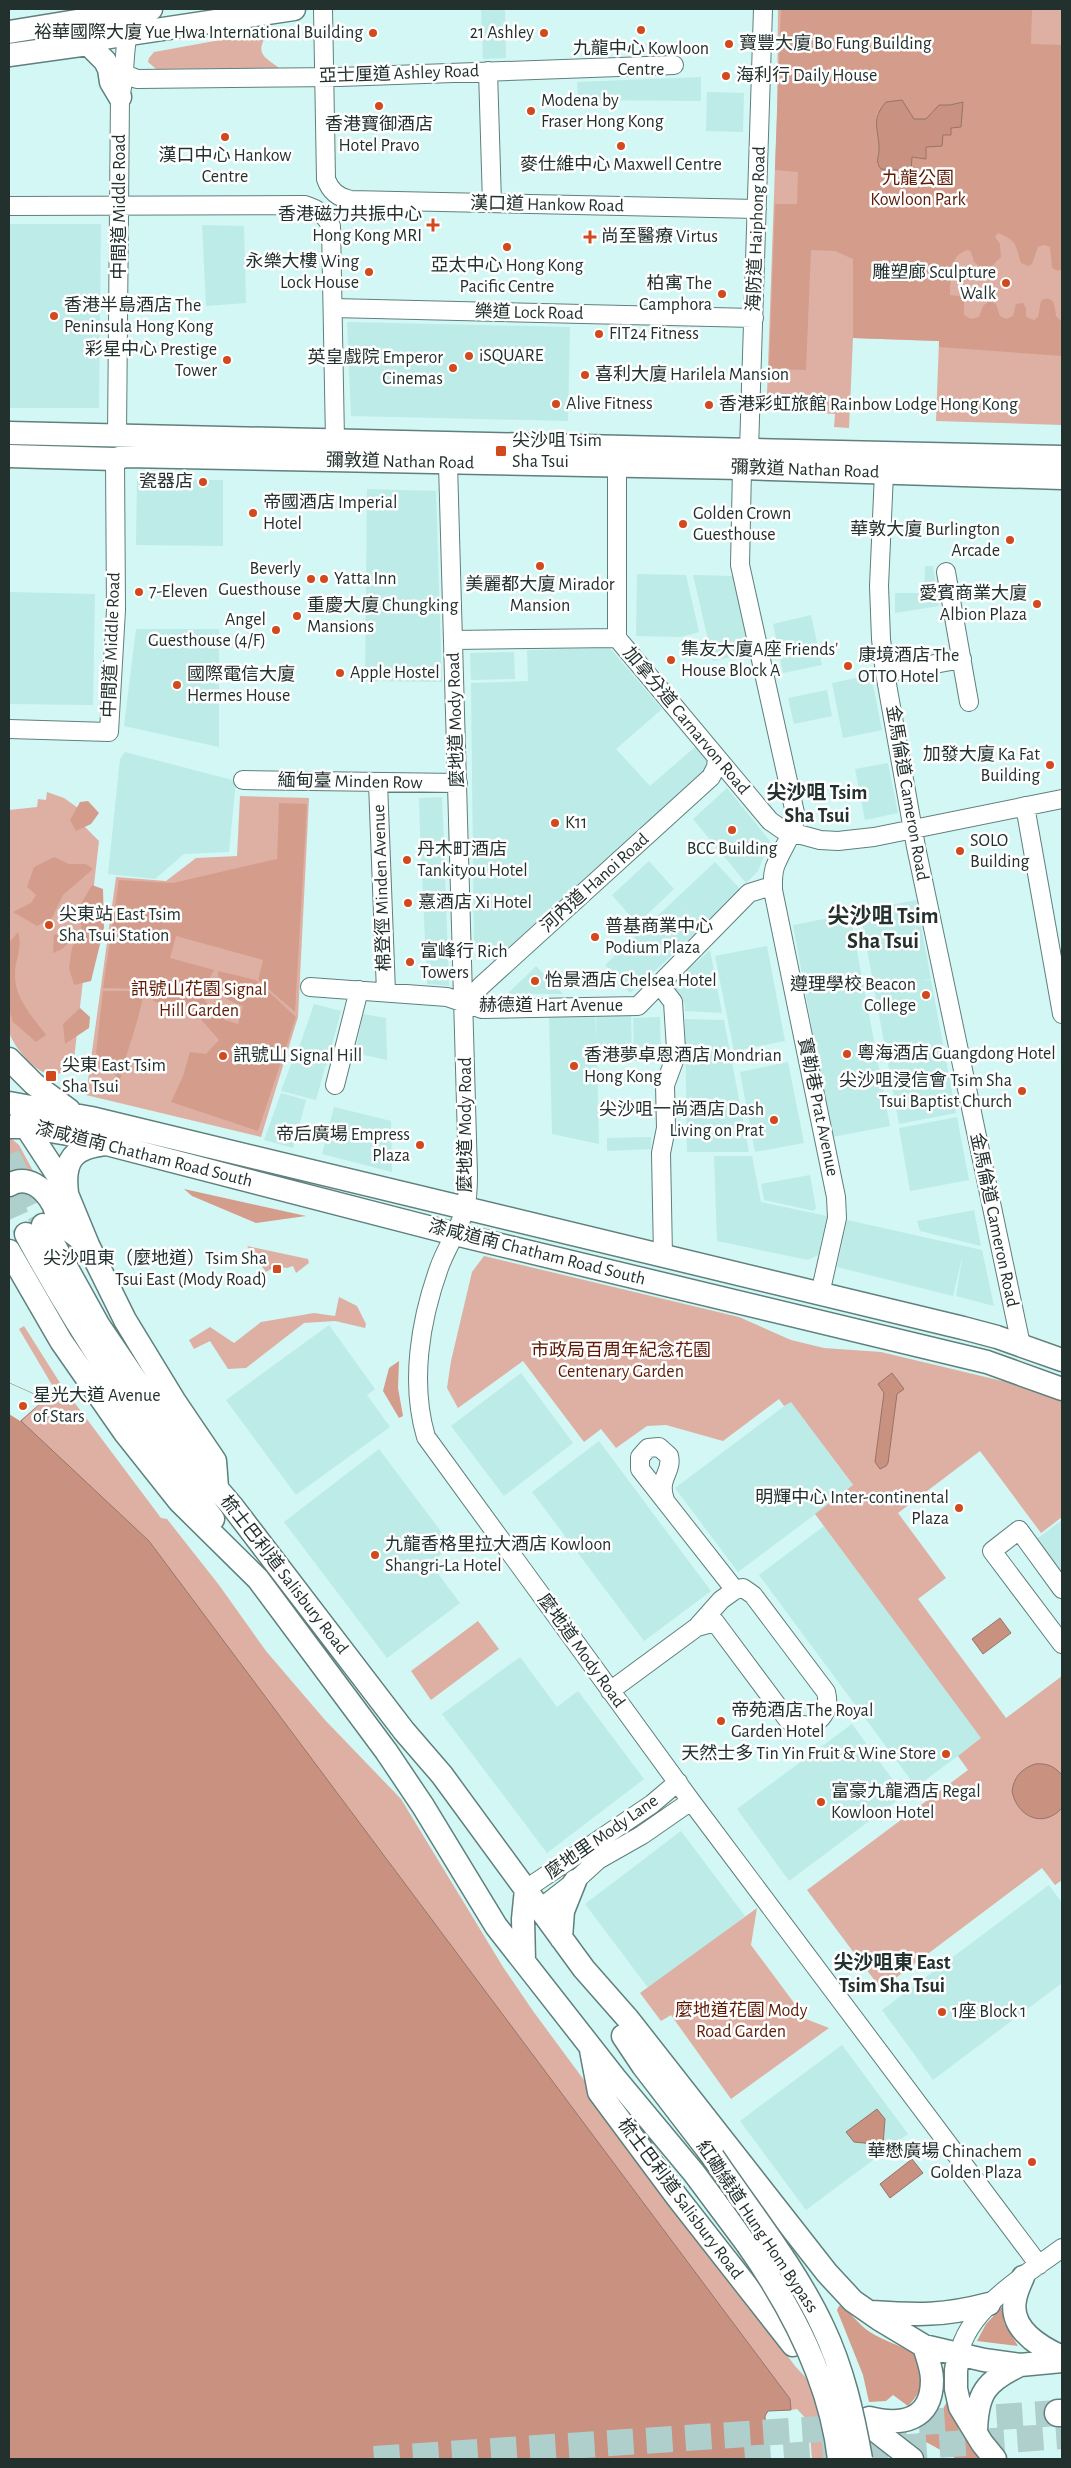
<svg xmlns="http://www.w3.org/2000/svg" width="1071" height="2468" font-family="'Alegreya Sans','Noto Sans TC',sans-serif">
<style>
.built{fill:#bdebe7}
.green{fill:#deb0a3}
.forest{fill:#d49c8b;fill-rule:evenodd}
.water{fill:#c99180;stroke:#977467}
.pier{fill:#d2f7f4}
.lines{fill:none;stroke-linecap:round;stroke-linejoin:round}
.major-tunnel{stroke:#afcfcc;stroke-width:22;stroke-dasharray:22 11;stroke-linecap:butt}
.highway-tunnel{stroke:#afcfcc;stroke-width:26;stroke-dasharray:26 13;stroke-linecap:butt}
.minor-casing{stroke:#5f807d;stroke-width:20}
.major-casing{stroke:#5f807d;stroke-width:25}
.highway-casing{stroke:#5f807d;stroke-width:29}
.minor{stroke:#fff;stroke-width:18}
.major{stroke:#fff;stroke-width:22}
.highway{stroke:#fff;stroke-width:26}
.major-bridge-casing{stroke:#5f807d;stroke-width:25;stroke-linecap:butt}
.major-bridge{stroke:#fff;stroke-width:22}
.poi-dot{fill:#d1491d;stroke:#fff;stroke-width:2}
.labels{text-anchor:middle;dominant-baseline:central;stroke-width:5;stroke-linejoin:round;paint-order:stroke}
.poi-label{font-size:18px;fill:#22302e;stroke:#fff;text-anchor:start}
.street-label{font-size:18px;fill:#22302e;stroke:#fff}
.park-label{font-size:18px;fill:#5e1a05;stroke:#fff}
.quarter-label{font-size:20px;font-weight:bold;fill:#22302e;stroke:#fff}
.district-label{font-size:22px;font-weight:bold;fill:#22302e;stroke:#fff}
</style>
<rect width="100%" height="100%" fill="#d2f7f4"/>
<path class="built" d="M505,9L506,58L483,59L481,10Z
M701,77V101L578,100L577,82Z
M707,92L744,93L743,132L706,131Z
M9,224H101L99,408H9Z
M202,225L244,226L246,303L206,306Z
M347,322L570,327L568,421L351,416Z
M137,479L223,480V546L136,545Z
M367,489L436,491L442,682L365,681Z
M925,566H933L939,606L895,613V593H924Z
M637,574L686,575L699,632L681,637L636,636Z
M693,575L733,576L750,653L713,661Z
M9,592L95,594L93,705L9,704Z
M811,615L822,665L783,673L773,624Z
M136,629H219V747L124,726Z
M610,648L662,709L616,749L650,786L695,747L714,767L494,961L474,949L471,683L528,681L527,650Z
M514,652L515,679L471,680L470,653Z
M871,675L882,730L843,738L832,683Z
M827,690L832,716L794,724L788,698Z
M125,752L236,781L229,852L184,854L155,879L108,874L120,759Z
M888,763L898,813L865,820L855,769Z
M727,788L770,841L758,871L746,883L693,819Z
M442,797L444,843L449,986L427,984L420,832L419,798Z
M649,861L674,889L637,924L612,895Z
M715,862L742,891L702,928L681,905L701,928L645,980L639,974L644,980L630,993L605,965Z
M916,900L931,979L921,981L931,980L956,1113L899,1124L860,911Z
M850,914L890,1126L832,1137L793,925Z
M767,946L785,1041L734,1051L715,956Z
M710,950L722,1013L685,1011V1004L674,989L675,981Z
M536,966L563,994H507L526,976Z
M314,1004L341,1011L326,1067L321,1066L325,1068L316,1100L281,1091L293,1059H295Z
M363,1014L386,1018L387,1060L355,1053Z
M596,1015H631L632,1056L597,1058L599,1144L552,1134L549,1017L595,1016L597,1043Z
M660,1017L661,1060L634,1061L633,1018Z
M685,1019L724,1020L749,1152H687Z
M788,1062L804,1143L755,1152L740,1072Z
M281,1093L306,1100L293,1148L264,1140Z
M334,1107L391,1121L392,1172L322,1154Z
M957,1117L969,1180L910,1191L899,1128Z
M651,1137V1149L607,1151V1138Z
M714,1156H752L761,1202L827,1216L818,1255L808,1260L717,1241Z
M810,1175L816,1208L814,1211L764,1200L761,1184Z
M974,1210L981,1246L920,1231L917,1221Z
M847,1220L982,1250L994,1306L956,1296L963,1254L953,1296L837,1267Z
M329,1325L375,1389L367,1395L390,1427L296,1495L226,1400Z
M521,1373L573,1443L504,1496L451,1426Z
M791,1401L853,1486L738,1572L675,1488Z
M599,1441L711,1591L644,1641L532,1492Z
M379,1449L452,1546L430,1563L460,1603L387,1658L284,1522Z
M1062,1520V1571L1037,1539Z
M824,1526L982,1738L916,1787L759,1575Z
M520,1657L557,1707L578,1691L644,1779L547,1853L442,1714Z
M852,1724L904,1795L789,1881L737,1809Z
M681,1831L745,1916L649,1989L585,1904Z
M1049,1885L1062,1903V1983L933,2080L882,2010Z
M842,2045L908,2134L806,2210L740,2121Z"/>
<path class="green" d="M778,9H1062V425L936,421L939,341L853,338L849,428L834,427L835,414L805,412V397L767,395L777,110Z
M265,32L266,36C254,55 267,58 279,68L156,69L148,62L149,58L154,52Z
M47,792L64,798L78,808L81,823L99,841L74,1059L67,1070C63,1072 57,1075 52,1075C36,1074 13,1046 9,1032V810L37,807L38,799L46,800Z
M240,796L309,798L298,1017L261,1137L86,1095L116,877L166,881L196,858L237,856Z
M12,1139L19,1145L38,1180C28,1172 22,1167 9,1172V1140Z
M247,1246L308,1259L309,1263L296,1273L293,1266L287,1268L276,1266L266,1272Z
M484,1256L739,1317L791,1340L824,1348L881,1352L1023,1386L1062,1401V1517L1041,1533L980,1451L898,1513L946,1578L918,1599L1006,1718L1062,1676V1880L1055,1885L1042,1868L881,1989L807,1890L968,1770L958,1756L981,1738L815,1514L853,1485L791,1402L784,1406L779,1399L723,1441L666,1425L647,1426L616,1448L601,1429L584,1442L523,1361L458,1408L447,1388L451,1361L472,1272Z
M339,1297L357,1306L366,1324L365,1328L335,1321L304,1323L246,1368L228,1369L210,1341L194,1349L189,1340L210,1327L234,1343L261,1322L314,1313L335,1316Z
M24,1326L62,1386L161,1518L167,1519L219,1585L266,1651L325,1720L401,1799L503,1967L533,2011L795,2366L882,2459H812L809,2422L797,2409L791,2410L790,2399L149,1541L20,1421L55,1390L19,1329Z
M478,1621L499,1649L431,1700L411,1671Z
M757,1908L751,1945L806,2019L829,2028L731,2099L671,2015L661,2021L640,1993Z"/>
<path class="forest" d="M781,9H1032L1031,44L1062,45V269L1058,271L1052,268L1050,247L1044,245L1038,247L1032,264L1028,266L1021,263C1015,245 1018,241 998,233L995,237L1000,244L1001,257L992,266H979L974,262L971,252L968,250C948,255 951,279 950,295L959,296L964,299V315L971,319L979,317L983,306L989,301L996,304L1000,316L1006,319L1013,316L1016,304L1023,303L1026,308V317L1034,320L1038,317L1041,301C1054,293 1055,307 1056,316L1062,322V356L939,347V341L853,338V259L835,251L811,250L806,370L769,369L775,204H797L798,172L775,170ZM962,102L951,128L943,135L912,157L877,165L880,147L876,125L877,113L909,112L914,119H926L939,105H950Z
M88,801L99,813L91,824L76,831L70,820L80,802Z
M279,803L307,804L295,1012L258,980L263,960L176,936L170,958L214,970L206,985H201L199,992L209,1006L197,1015L153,1001L152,989L103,988L119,880L173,883L277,859Z
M54,857L69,864H86L93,869L63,895L52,918L37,926L13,912L31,903L36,895L27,887L34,867Z
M92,885L103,889L104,928L91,981L74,985L69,968L72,947L81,933L82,902Z
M76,930V936L62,949L53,953L54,934L60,936Z
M18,932C23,948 15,959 15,974C14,998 33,1017 46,1035L36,1042L13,1022L9,1009V943Z
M218,971L256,980L296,1017L258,1131L171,1102L183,1076L190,1052L206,1054L219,1040L198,1016L210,1007L225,1020L238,1024L243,1006C220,998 219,994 218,971Z
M103,991H144C139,1022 127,1049 120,1080L96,1053Z
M80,1008L90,1017L89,1028L65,1044L63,1024Z
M184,1189L306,1216L256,1223L192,1196Z
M399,1361L398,1388L403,1416L399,1418L383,1391L389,1368Z
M842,2305C850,2313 858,2323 867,2330C880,2340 904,2346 915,2355C932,2371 921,2393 908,2406L893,2395L886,2401L869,2402L863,2375L837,2310L839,2306Z
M1002,2307L1004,2323L1018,2346L977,2341L986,2324Z
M948,2399L988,2459H957L915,2436C930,2426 941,2416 948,2399Z"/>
<path class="water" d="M902,100L914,119H926L939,105H950L963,102L961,127L951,128V135H943L942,146L926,147V159L912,157L911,171L881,169C874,161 880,156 879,147C878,126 871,120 886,102Z
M892,1373L904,1389L897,1394L888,1463L886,1466L880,1469L875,1462L884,1393L878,1384Z
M9,1383L45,1399L21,1421L149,1541L790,2399L791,2410L768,2411L765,2416L768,2459H9Z
M1000,1618L1011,1633L983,1654L972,1639Z
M1035,1764C1047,1763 1054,1766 1062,1775V1808C1043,1829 1017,1817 1012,1791C1014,1777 1021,1769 1035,1764Z
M877,2109L885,2119L883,2145L854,2142L846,2132Z
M912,2159L923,2173L890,2198L880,2184Z"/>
<path class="pier" d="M9,1383L45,1399L20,1421L9,1414Z"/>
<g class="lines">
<path class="major-tunnel" d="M9,1155L43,1225
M9,1196L26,1234"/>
<path class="highway-tunnel" d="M374,2459L1058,2413
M745,2459L1062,2436"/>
<g class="minor-casing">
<path id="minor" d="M323,9L326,179C330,191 339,198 351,200L757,209
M763,9L749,450L742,468L740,565L795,813C796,831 784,845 777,862C772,871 773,880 773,890L836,1197L837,1218L820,1294
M488,71L492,203
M125,74L137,79L339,77L674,65
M9,206L305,205C318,209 324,214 331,226L335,440
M333,308L754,318
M117,436L120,97C127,73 122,46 131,23
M448,464L468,1175C468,1186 468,1198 465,1209C459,1230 446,1248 439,1268C420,1321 410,1383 426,1437L691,1801L1039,2265
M617,466V638L770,821L783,830L820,840L838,841L874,837L1062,799
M884,473L879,586L881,639L885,673L916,847L1021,1345
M946,572L969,702
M453,640L617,638
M885,673L962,659
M9,729L109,732L116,610L115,459
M243,780L458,783
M378,783L386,992
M1025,806L1062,1014
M659,984L673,1002L676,1049L675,1058L665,1085L666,1128L661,1153L663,1256
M310,987L447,997L482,1009L638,1006L749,893L765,888L773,890
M465,1004L481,986L711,777L716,767L717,758
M335,1085L359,990
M665,1500C657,1478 673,1472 669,1456L659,1447L648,1448L640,1457V1469L735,1590
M1062,1589L1019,1530L992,1551L1062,1644
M610,1691L697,1627L721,1600L735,1590L743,1588L753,1595L826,1692C830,1708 825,1718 810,1726L794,1724L788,1720L715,1622L697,1627
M526,1889L652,1804L678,1782
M539,1909L575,1881L598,1860L642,1835L691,1801
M959,2354C969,2307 1026,2275 1062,2248"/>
</g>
<g class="major-casing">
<path id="major" d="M9,32L151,9
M88,44L105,61L109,69L111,82L120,97
M9,55L88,44L103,38L294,9
M9,433L1062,457
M9,456L115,459L126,456L742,468L1062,478
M9,1059L34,1084L69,1110
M9,1103L91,1118L963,1328L997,1337L1062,1360
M21,1119L62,1182L88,1245L125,1320L175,1402L215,1461L217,1488
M9,1127H26L68,1134L455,1234L987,1362L1062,1389
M9,1185C27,1174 44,1188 53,1204C56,1211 58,1220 63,1225C70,1232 80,1238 87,1244
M67,1193C63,1160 73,1147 107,1144
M43,1225L99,1326L179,1444L232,1506L404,1731L442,1775L584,1969L628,2019L827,2273L853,2301L879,2319L924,2346L984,2360L1020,2365L1062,2361
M26,1234C80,1335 144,1427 213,1519
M9,1251L61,1341L125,1433L179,1501L258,1579L386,1751L423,1806L496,1926L615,2078L694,2173L747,2244
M561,1938L563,1911L575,1881
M524,1961L523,1919L526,1889
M623,2036L643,2066L713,2157
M591,2050L599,2092L677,2197L793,2345
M1023,2277C1020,2284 1016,2292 1015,2300C1009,2329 1040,2347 1062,2357
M871,2312C917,2315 944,2316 989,2304
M959,2354L956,2370V2389L960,2407L982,2443L995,2459
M869,2418C901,2426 932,2421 932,2380C932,2368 927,2357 924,2346
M867,2424L912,2459
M976,2432C977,2393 985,2382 1020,2365"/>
</g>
<g class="highway-casing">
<path id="highway" d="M1058,2413H1062"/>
</g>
<use href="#minor" class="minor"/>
<use href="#major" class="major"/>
<use href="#highway" class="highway"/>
<g class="major-bridge-casing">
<path id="major-bridge" d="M713,2157C750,2212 795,2267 823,2327C843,2369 853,2414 861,2459
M747,2244C792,2308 830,2380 839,2459"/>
</g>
<use href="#major-bridge" class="major-bridge"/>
</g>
<g class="poi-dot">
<circle cx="641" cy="30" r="5"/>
<circle cx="373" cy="33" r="5"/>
<circle cx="544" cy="33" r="5"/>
<circle cx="729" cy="44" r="5"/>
<circle cx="726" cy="76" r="5"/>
<circle cx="379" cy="106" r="5"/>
<circle cx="531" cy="111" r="5"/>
<circle cx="225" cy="137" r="5"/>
<circle cx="621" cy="146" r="5"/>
<path d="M430.5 217.5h5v5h5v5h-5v5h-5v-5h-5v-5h5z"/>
<path d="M587.5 229.5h5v5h5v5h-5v5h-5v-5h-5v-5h5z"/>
<circle cx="507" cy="247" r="5"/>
<circle cx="369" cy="272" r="5"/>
<circle cx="1006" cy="283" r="5"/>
<circle cx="722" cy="294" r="5"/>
<circle cx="54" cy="316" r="5"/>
<circle cx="599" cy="334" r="5"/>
<circle cx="469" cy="356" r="5"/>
<circle cx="227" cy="360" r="5"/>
<circle cx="453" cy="368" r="5"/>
<circle cx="585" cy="375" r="5"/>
<circle cx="556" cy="404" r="5"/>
<circle cx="709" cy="405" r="5"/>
<rect x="495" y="445" width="12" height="12" rx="2.5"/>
<circle cx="203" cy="482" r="5"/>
<circle cx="253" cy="513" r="5"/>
<circle cx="683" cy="524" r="5"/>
<circle cx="1010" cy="540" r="5"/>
<circle cx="540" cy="566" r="5"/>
<circle cx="311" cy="579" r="5"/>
<circle cx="324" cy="579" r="5"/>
<circle cx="139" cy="592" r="5"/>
<circle cx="1037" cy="604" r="5"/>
<circle cx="297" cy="616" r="5"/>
<circle cx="276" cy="630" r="5"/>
<circle cx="671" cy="660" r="5"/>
<circle cx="848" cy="666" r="5"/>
<circle cx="340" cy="673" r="5"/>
<circle cx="177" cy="685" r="5"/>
<circle cx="1050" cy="765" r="5"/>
<circle cx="555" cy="823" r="5"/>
<circle cx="732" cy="830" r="5"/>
<circle cx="960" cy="851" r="5"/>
<circle cx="407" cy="860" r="5"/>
<circle cx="408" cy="903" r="5"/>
<circle cx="49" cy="925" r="5"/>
<circle cx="595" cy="937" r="5"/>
<circle cx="410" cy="962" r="5"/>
<circle cx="535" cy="981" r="5"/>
<circle cx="926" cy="995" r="5"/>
<circle cx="847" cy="1054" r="5"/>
<circle cx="223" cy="1056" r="5"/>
<circle cx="574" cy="1066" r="5"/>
<rect x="45" y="1070" width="12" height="12" rx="2.5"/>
<circle cx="1022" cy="1091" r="5"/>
<circle cx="774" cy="1120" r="5"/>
<circle cx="420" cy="1145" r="5"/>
<rect x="272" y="1264" width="10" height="10" rx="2.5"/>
<circle cx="23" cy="1406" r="5"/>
<circle cx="959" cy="1508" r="5"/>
<circle cx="375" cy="1555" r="5"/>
<circle cx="721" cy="1721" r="5"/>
<circle cx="946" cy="1754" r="5"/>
<circle cx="821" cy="1802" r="5"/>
<circle cx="942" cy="2012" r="5"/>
<circle cx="1032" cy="2162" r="5"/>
</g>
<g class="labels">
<g class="poi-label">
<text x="363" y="33" text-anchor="end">裕華國際大廈 Yue Hwa International Building</text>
<text x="534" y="33" text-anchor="end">21 Ashley</text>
<text x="739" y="44">寶豐大廈 Bo Fung Building</text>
<text x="641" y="49" text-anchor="middle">九龍中心 Kowloon<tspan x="641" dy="21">Centre</tspan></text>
<text x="736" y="76">海利行 Daily House</text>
<text x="541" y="101">Modena by<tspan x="541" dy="21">Fraser Hong Kong</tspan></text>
<text x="379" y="125" text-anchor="middle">香港寶御酒店<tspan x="379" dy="21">Hotel Pravo</tspan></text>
<text x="225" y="156" text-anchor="middle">漢口中心 Hankow<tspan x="225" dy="21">Centre</tspan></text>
<text x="621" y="165" text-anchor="middle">麥仕維中心 Maxwell Centre</text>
<text x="422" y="215" text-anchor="end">香港磁力共振中心<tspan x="422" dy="21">Hong Kong MRI</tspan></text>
<text x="601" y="237">尚至醫療 Virtus</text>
<text x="359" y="262" text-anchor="end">永樂大樓 Wing<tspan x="359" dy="21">Lock House</tspan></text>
<text x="507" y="266" text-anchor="middle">亞太中心 Hong Kong<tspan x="507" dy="21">Pacific Centre</tspan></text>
<text x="996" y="273" text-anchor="end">雕塑廊 Sculpture<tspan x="996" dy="21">Walk</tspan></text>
<text x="712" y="284" text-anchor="end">柏寓 The<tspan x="712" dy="21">Camphora</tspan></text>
<text x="64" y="306">香港半島酒店 The<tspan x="64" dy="21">Peninsula Hong Kong</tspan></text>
<text x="609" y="334">FIT24 Fitness</text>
<text x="217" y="350" text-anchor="end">彩星中心 Prestige<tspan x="217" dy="21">Tower</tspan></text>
<text x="479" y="356">iSQUARE</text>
<text x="443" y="358" text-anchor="end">英皇戲院 Emperor<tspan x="443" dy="21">Cinemas</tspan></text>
<text x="595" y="375">喜利大廈 Harilela Mansion</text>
<text x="566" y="404">Alive Fitness</text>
<text x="719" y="405">香港彩虹旅館 Rainbow Lodge Hong Kong</text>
<text x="512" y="441">尖沙咀 Tsim<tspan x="512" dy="21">Sha Tsui</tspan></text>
<text x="193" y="482" text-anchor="end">瓷器店</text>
<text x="263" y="503">帝國酒店 Imperial<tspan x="263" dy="21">Hotel</tspan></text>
<text x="693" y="514">Golden Crown<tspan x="693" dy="21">Guesthouse</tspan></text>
<text x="1000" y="530" text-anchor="end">華敦大廈 Burlington<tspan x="1000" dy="21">Arcade</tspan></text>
<text x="301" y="569" text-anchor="end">Beverly<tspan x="301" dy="21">Guesthouse</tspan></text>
<text x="334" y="579">Yatta Inn</text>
<text x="540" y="585" text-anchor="middle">美麗都大廈 Mirador<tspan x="540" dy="21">Mansion</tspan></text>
<text x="149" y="592">7-Eleven</text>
<text x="1027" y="594" text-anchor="end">愛賓商業大廈<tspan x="1027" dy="21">Albion Plaza</tspan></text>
<text x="307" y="606">重慶大廈 Chungking<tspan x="307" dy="21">Mansions</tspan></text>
<text x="266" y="620" text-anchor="end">Angel<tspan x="266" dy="21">Guesthouse (4/F)</tspan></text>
<text x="681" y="650">集友大廈A座 Friends'<tspan x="681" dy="21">House Block A</tspan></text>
<text x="858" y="656">康境酒店 The<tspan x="858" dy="21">OTTO Hotel</tspan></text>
<text x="350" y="673">Apple Hostel</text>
<text x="187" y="675">國際電信大廈<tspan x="187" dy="21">Hermes House</tspan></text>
<text x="1040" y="755" text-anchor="end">加發大廈 Ka Fat<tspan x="1040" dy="21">Building</tspan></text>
<text x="565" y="823">K11</text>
<text x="970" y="841">SOLO<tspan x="970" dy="21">Building</tspan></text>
<text x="732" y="849" text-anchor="middle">BCC Building</text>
<text x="417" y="850">丹木町酒店<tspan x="417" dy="21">Tankityou Hotel</tspan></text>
<text x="418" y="903">憙酒店 Xi Hotel</text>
<text x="59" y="915">尖東站 East Tsim<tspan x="59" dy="21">Sha Tsui Station</tspan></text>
<text x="605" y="927">普基商業中心<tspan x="605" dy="21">Podium Plaza</tspan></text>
<text x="420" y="952">富峰行 Rich<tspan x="420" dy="21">Towers</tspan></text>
<text x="545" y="981">怡景酒店 Chelsea Hotel</text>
<text x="916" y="985" text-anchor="end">遵理學校 Beacon<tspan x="916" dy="21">College</tspan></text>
<text x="857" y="1054">粵海酒店 Guangdong Hotel</text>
<text x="233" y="1056">訊號山 Signal Hill</text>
<text x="584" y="1056">香港夢卓恩酒店 Mondrian<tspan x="584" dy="21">Hong Kong</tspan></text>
<text x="62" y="1066">尖東 East Tsim<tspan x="62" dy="21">Sha Tsui</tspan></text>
<text x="1012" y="1081" text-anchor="end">尖沙咀浸信會 Tsim Sha<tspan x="1012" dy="21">Tsui Baptist Church</tspan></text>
<text x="764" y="1110" text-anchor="end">尖沙咀一尚酒店 Dash<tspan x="764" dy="21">Living on Prat</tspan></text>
<text x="410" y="1135" text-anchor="end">帝后廣場 Empress<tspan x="410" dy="21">Plaza</tspan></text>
<text x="267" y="1259" text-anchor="end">尖沙咀東（麼地道）Tsim Sha<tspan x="267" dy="21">Tsui East (Mody Road)</tspan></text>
<text x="33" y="1396">星光大道 Avenue<tspan x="33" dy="21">of Stars</tspan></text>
<text x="949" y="1498" text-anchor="end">明輝中心 Inter-continental<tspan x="949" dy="21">Plaza</tspan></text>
<text x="385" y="1545">九龍香格里拉大酒店 Kowloon<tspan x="385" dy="21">Shangri-La Hotel</tspan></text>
<text x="731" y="1711">帝苑酒店 The Royal<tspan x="731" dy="21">Garden Hotel</tspan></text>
<text x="936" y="1754" text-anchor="end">天然士多 Tin Yin Fruit &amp; Wine Store</text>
<text x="831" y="1792">富豪九龍酒店 Regal<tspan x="831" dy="21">Kowloon Hotel</tspan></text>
<text x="952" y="2012">1座 Block 1</text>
<text x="1022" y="2152" text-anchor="end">華懋廣場 Chinachem<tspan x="1022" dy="21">Golden Plaza</tspan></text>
</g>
<g class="street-label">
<text transform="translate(399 74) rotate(-2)">亞士厘道 Ashley Road</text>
<text transform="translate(547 205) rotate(1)">漢口道 Hankow Road</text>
<text transform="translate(120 207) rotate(-90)">中間道 Middle Road</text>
<text transform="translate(757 229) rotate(-88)">海防道 Haiphong Road</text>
<text transform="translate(529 313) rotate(1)">樂道 Lock Road</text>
<text transform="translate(400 462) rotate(1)">彌敦道 Nathan Road</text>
<text transform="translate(805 470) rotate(2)">彌敦道 Nathan Road</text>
<text transform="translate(112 645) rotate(-88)">中間道 Middle Road</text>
<text transform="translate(456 720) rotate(-92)">麼地道 Mody Road</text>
<text transform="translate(686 721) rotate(50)">加拿分道 Carnarvon Road</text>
<text transform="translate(350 782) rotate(1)">緬甸臺 Minden Row</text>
<text transform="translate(907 793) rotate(80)">金馬倫道 Cameron Road</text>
<text transform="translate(595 883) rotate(-42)">河內道 Hanoi Road</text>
<text transform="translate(382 888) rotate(-92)">棉登徑 Minden Avenue</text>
<text x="551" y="1006">赫德道 Hart Avenue</text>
<text transform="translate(818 1107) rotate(78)">寶勒巷 Prat Avenue</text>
<text transform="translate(466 1125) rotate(-90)">麼地道 Mody Road</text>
<text transform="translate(144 1155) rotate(14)">漆咸道南 Chatham Road South</text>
<text transform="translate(994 1220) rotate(78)">金馬倫道 Cameron Road</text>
<text transform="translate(537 1253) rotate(14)">漆咸道南 Chatham Road South</text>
<text transform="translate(284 1575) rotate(52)">梳士巴利道 Salisbury Road</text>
<text transform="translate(581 1651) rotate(54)">麼地道 Mody Road</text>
<text transform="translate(602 1837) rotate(-35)">麼地里 Mody Lane</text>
<text transform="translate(680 2199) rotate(53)">梳士巴利道 Salisbury Road</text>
<text transform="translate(757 2227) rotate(56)">紅磡繞道 Hung Hom Bypass</text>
</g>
<g class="park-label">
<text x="918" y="179">九龍公園<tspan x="918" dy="21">Kowloon Park</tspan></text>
<text x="199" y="990">訊號山花園 Signal<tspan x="199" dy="21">Hill Garden</tspan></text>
<text x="621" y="1351">市政局百周年紀念花園<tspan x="621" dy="21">Centenary Garden</tspan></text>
<text x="741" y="2011">麼地道花園 Mody<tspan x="741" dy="21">Road Garden</tspan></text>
</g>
<g class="quarter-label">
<text x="817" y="793">尖沙咀 Tsim<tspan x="817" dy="23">Sha Tsui</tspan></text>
<text x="892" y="1963">尖沙咀東 East<tspan x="892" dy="23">Tsim Sha Tsui</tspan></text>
</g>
<g class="district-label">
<text x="883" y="916">尖沙咀 Tsim<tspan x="883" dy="25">Sha Tsui</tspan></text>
</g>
</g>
<rect width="1071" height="2468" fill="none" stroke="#22302e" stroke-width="20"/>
</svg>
